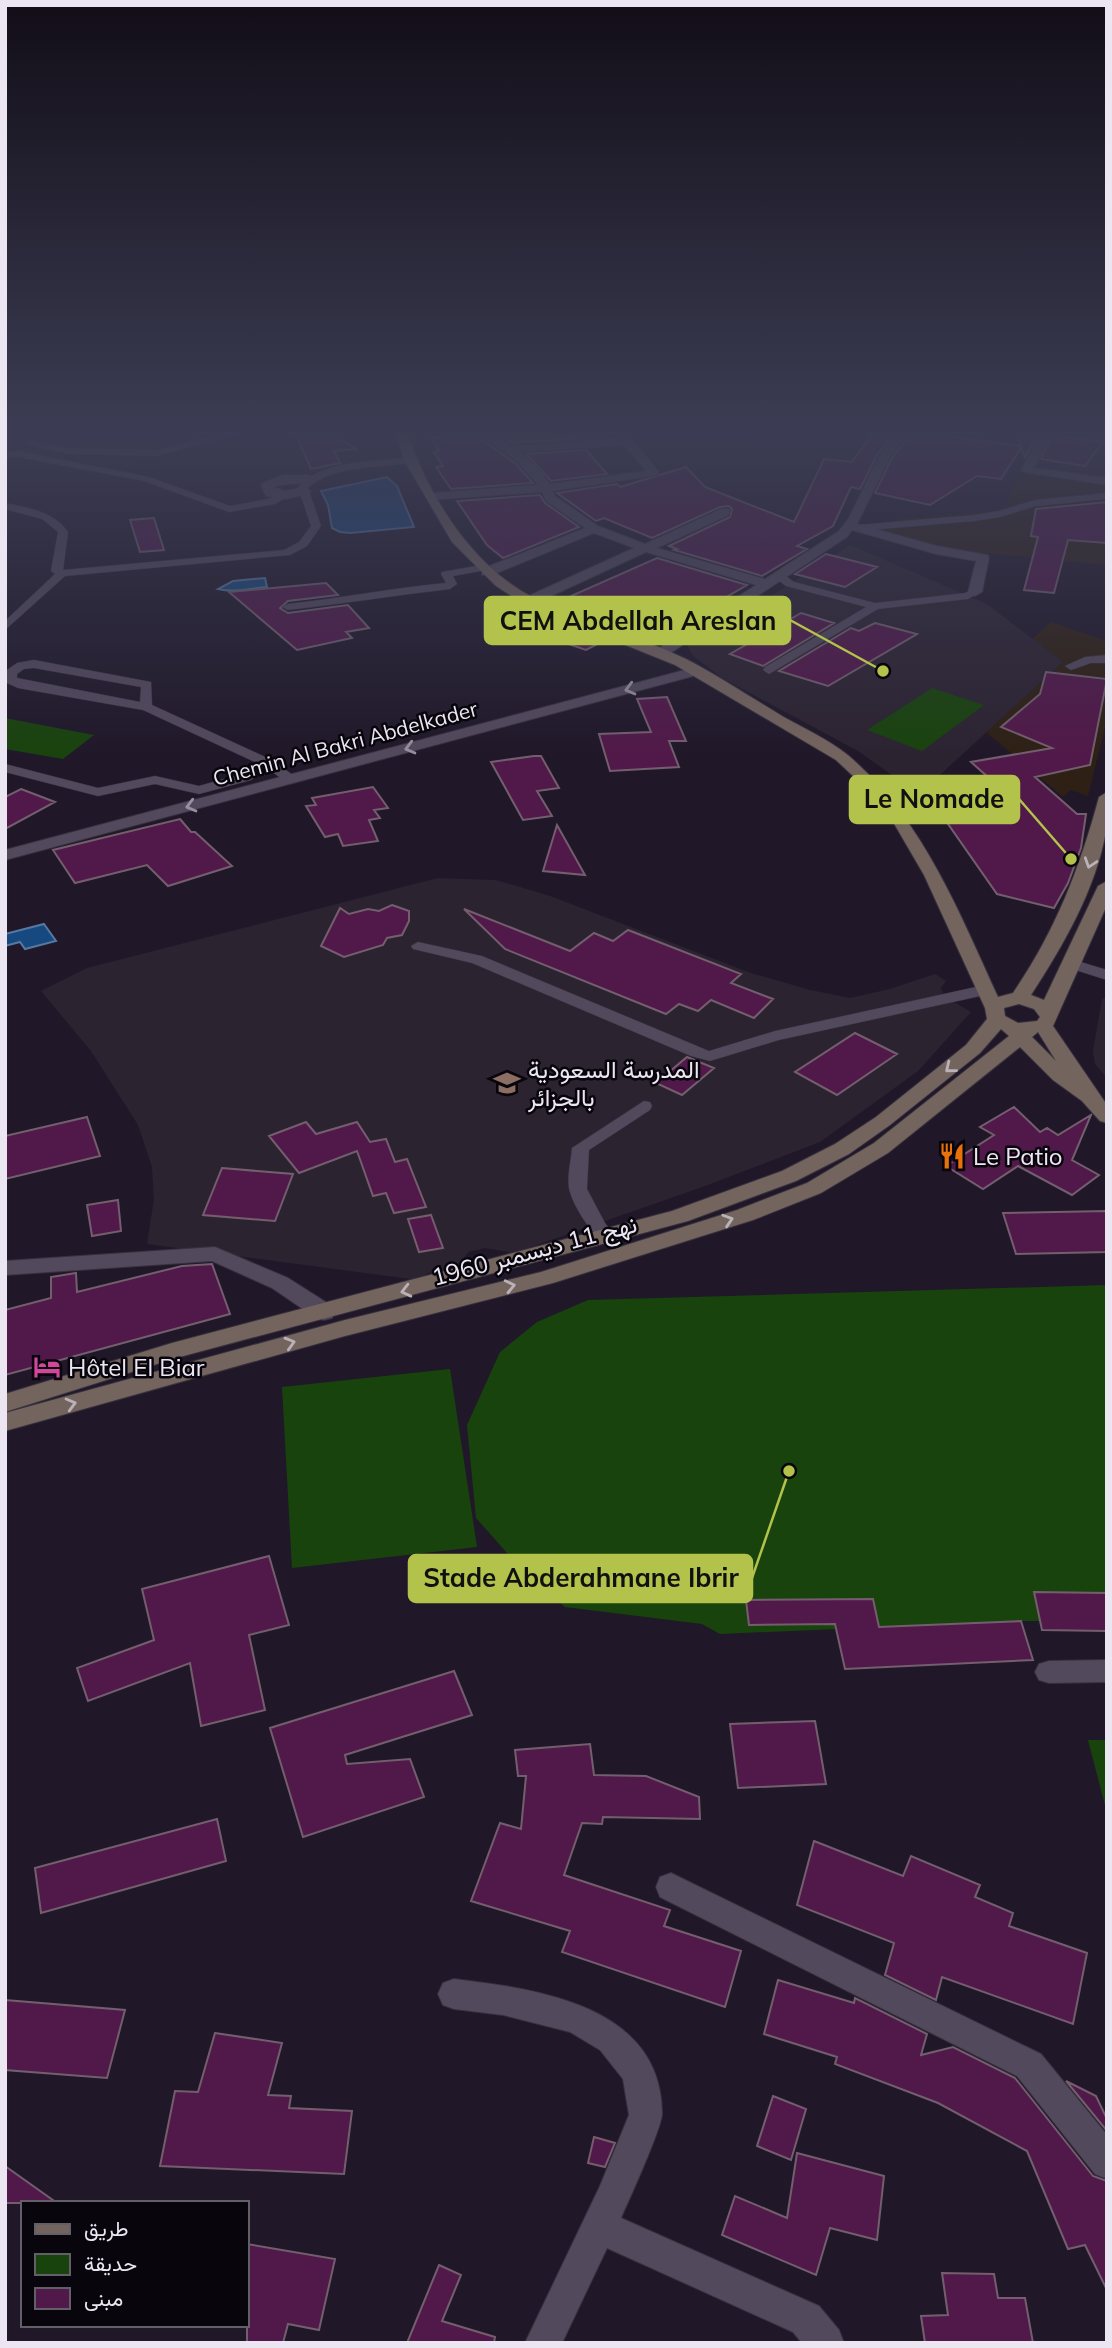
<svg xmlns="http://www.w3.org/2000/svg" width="1112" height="2348" font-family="Mulish,Vazirmatn,sans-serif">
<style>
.commercial{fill:#2e2014}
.built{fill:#2b1f36}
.education{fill:#2c2331}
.green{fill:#19430d}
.water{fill:#16497f;stroke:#5678a2;stroke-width:2}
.building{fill:#511949;stroke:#735e6e;stroke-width:2}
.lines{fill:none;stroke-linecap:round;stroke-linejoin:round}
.lane-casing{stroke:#37313e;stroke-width:1}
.street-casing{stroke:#37313e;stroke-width:2}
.secondary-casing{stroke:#37313e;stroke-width:2}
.lane{fill:#53495d;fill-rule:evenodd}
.street{fill:#53495d;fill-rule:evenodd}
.secondary{fill:#74645e;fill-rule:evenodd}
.oneway{stroke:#9790a0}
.oneway2{stroke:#bbb2b7}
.labels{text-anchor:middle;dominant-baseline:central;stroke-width:5;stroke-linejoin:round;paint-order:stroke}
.far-street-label{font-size:21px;fill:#ebe6f2;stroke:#08050c}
.poi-label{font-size:24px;fill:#ebe6f2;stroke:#08050c;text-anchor:start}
.street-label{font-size:24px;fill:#ebe6f2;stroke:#08050c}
.leader{fill:none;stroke:#b3c24b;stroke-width:2.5}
.callout-dot{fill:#b3c24b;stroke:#08050c;stroke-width:2.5}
.callout{fill:#b3c24b;stroke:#b3c24b;stroke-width:2.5}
.callout-label{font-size:26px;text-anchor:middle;font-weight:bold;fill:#111}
</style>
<rect width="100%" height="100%" fill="#201829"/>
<path class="commercial" d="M1018,471L1107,484V565L964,551L929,546L878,529L900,528L895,519L998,510L1006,506Z
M1051,622L1107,641V719L1088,796L1071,790L1063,797L986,732L1061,664L1031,640Z"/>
<path class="built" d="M1044,430H1107V481L1049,473L1041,466L1055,433Z"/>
<path class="education" d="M850,545L987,604L1063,662L919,794L858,751L722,678L693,656L687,645L760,603Z
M438,878L496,880L550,896L748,972L810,990L850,998L890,989L935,974L946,981L941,988L945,997L971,1012L918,1071L820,1142L705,1186L514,1253L485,1248L468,1252L456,1268L428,1273L418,1280L147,1244L154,1199L152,1167L138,1125L91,1051L41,991L87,968Z
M1107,997V1078L1095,1064L1093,1051L1102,999Z"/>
<path class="green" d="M932,688L984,705L922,751L867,730Z
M5,718L94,735L63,759L5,749Z
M1107,1285V1621H1021L720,1634L702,1624L565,1607L531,1580L476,1518L467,1425L500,1352L537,1322L588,1300Z
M450,1369L477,1547L292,1568L282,1387Z
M1088,1740H1107V1813Z"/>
<path class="water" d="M387,477L397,486L414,527L350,533L340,532L332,528L328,505L321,491Z
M265,578L267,587C251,588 236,593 218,589L233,581Z
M44,924L56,941L25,949L20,942L5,946V934Z"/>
<path class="building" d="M294,430H327L356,449L334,451L340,463L311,469Z
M441,430H468L515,463L533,483L451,489L436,467L443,466L434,452L439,451L431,437L445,436Z
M492,430H568L576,439L512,443Z
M875,430H897L877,455L860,489L851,487L833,526L797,546L807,549L762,576L674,550L677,549L669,546L730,517L732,509L729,506L720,507L652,538L604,518L596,521L557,493L617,484L620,487L686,467L705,487L794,522L824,459L852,462Z
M913,430H952L947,436L1021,446L1017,430H1050L1052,435L1103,442L1085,466L1041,459L1050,440L1041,436L1034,440L1025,457L1021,448L1001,479L977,476L930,505L875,493L892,458Z
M586,450L607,474L551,481L526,454Z
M540,495L545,503L579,527L503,558L487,545L457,501Z
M1107,502V543L1068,540L1054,593L1024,590L1038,537L1031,536L1036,509Z
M154,518L164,550L140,552L130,520Z
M826,554L877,567L845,587L795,574Z
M657,558L747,585L702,611L676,603L622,631L553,604Z
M326,583L338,595L288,601L280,608L288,613L348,605L369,628L346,632L352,638L297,650L229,592Z
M536,612L605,640L586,650L509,624Z
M801,613L834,623L763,666L730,654Z
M875,623L917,634L828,686L779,671L851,628L859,631Z
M1046,672L1107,679L1090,765L1035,777L1077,814H1086L1081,848L1068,883L1054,908L997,894L939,811L1016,802L971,762L1052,748L1001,727L1040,694Z
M667,697L686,741H669L679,767L610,771L599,734L651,732L637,699Z
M534,756H541L559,788L537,791L552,816L523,820L491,762Z
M373,787L388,808L374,810L380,818L369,820L378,841L343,846L338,834L325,837L306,806L316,805L312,798Z
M21,789L55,802L5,829V797Z
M180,819L191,832H195L232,866L168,886L147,865L75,883L53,850Z
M557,825L585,875L543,871Z
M392,905L409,911V921L402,935L387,938L383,945L344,957L321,946L340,908L349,914L368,909L379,911Z
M464,909L570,951L594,933L613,941L628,930L741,974L731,983L773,999L754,1018L711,1000L698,1011L679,1004L666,1014L505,949Z
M855,1033L897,1054L837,1095L795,1072Z
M687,1057L714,1068L682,1095L656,1083Z
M1014,1107L1040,1132L1047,1128L1058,1135L1091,1115L1072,1160L1099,1175L1072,1195L1018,1166L983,1189L946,1166L994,1135L980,1127Z
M87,1117L100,1156L5,1179V1136Z
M306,1122L316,1134L357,1122L370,1142L386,1139L395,1162L407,1159L426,1207L394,1213L386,1193L373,1196L357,1151L299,1173L269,1136Z
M222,1168L293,1174L275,1221L203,1215Z
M118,1200L121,1231L92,1236L87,1205Z
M1107,1211V1252L1016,1254L1003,1213Z
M431,1215L443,1248L419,1252L408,1219Z
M212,1264L230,1314L5,1375V1310L51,1298V1277L76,1273L77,1292L182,1266Z
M269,1556L289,1625L249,1635L265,1710L201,1726L190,1663L88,1701L77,1668L154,1640L142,1589Z
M1034,1592L1107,1593V1631L1042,1630Z
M873,1599L879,1627L1021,1621L1033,1660L845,1669L835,1624L749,1625L746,1600Z
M454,1671L472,1715L345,1755L347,1764L410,1759L424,1797L303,1837L270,1728Z
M815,1721L826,1784L738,1788L730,1724Z
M590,1744L594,1775L646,1776L699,1797L700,1819L603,1817L602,1824L582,1823L564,1875L670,1910L664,1926L741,1951L725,2007L562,1952L570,1931L471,1901L500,1823L521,1829L526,1776H518L515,1750Z
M217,1819L226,1861L41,1913L35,1868Z
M814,1841L903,1876L911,1856L980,1885L975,1897L1013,1913L1009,1926L1087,1953L1073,2024L942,1977L936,2000L885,1975L894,1943L797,1905Z
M778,1980L854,2003L855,1998L927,2034L921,2055L953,2047L1015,2078L1093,2176L1107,2181V2290L1085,2245L1068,2249L1027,2151L938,2103L835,2064L837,2057L764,2034Z
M5,2000L125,2010L107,2078L5,2070Z
M215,2033L282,2043L268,2095L291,2096L289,2108L352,2111L344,2174L160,2166L175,2091L198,2092Z
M1066,2081L1096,2096L1107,2119V2131Z
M773,2096L806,2109L791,2160L757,2146Z
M594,2137L615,2143L605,2167L588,2163Z
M797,2153L884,2176L877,2240L830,2228L816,2275L722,2235L735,2196L787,2218Z
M5,2166L57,2203H5Z
M247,2244L335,2259L319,2330L288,2324L283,2343H247Z
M439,2265L461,2275L442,2321L495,2337L494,2343H407Z
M942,2273L994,2274L998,2298H1025L1033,2343H925L921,2316L948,2315Z"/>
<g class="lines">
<g class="lane-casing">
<path id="lane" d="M234,430H248L157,456L69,454L25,444L30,441L69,448L157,450Z
M18,451L149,477L230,506L268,499L285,492L290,495L275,504L229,512L144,481L18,457L5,458V452Z
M410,457L413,458V462C381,469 334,464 308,488L321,526L307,546L290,555L65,576L5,630V621L55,574L51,571L58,532L42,519L5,509V503C29,508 53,511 68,532L63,570L284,550L299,542L311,526L298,487C323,459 376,462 410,457Z
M1107,493V499L1036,506L1000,517L974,521L858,531L853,528L858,525L974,515L999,511L1035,500Z
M482,565L486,566V570L453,576L457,584L450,589C396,595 342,604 288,610L282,607L288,604C341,598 393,588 446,583L441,574L442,572Z
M775,574H783L794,582L875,603L965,593L975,589L981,592L968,599L878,609L769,674L763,670L765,667L866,607L786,586L775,578Z
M1107,655V663H1091L1071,670L1065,666L1085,657Z
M34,660L151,682L152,705L274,761L298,779L296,782H286L267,768L251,780L199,794L155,784L98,796L5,772V764L98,788L155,776L199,786L241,774L257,763L143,710L18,688L7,683V670L17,663ZM34,668L141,687L140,702L17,678V674L24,669Z
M418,942L482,956L709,1051L775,1031L985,985L993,990L985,995L779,1040L710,1061L691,1056L472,963L413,949L411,946Z
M1071,959L1107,970V980L1066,967L1063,964L1066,961Z
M644,1101L650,1102L652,1106L650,1110L589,1150L587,1189L605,1223L616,1237L607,1243C593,1239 571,1202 569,1188C567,1176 571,1160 572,1148Z"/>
</g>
<g class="street-casing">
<path id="street" d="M473,430H486L511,446L619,438L612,430H624L658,471V475L553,491L555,496L598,526L645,544L721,509H729V515L657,548L765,579L839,531L849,518L879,456L900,430H910L890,457L857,524L937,546L988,555L989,558L982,592L975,596L968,592L976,561L936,554L852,530L847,537L666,656H656V650L756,585L646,552L534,604H524V598L634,548L594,533L492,575H482V569L585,528L546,501L542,492L428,500L426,497L432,493L538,485L517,461ZM624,445L646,471L550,484L535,465L519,452Z
M1042,438L1048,441L1034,468L1107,478V485L1023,472L1021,470L1036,441Z
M283,475H309L315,479C304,486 287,482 274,487L285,491L305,487L311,491L309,494L285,499L266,496L261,486L263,483Z
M696,667L701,668V674L5,860V850Z
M215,1247L288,1278L332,1306L335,1312L332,1318L324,1320L316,1318L272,1288L212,1261L5,1275V1261Z
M1107,1660V1682L1049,1683L1039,1680L1035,1672L1039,1664L1049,1661Z
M671,1873L1041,2054L1107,2135V2179L1095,2174L1017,2076L660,1897L656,1887L660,1877Z
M454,1979C537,1989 661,2005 662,2113C663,2126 628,2202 621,2218L819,2306L839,2330L844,2343H802L793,2332L607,2248L562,2343H525L600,2186L629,2115L623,2079L600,2050L570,2032L503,2015L454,2009L443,2005L438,1994L443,1983Z"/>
</g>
<g class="secondary-casing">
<path id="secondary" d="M395,430H406C428,495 471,566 534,598C582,623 637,635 686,659C719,676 750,697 782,716C803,728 830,740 849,756C923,820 958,910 998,997L1013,993C1055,932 1080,868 1099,797L1107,792C1107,805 1109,819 1106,831C1096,889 1063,946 1031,995L1044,1000L1098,886L1107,881V905L1053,1026L1107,1105V1123L1100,1121L1082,1101L1053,1080L1020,1047L888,1153L821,1193L753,1220L553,1283L345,1336L5,1431V1413L345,1320L541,1272L737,1210L807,1183L874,1143L1009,1036L1001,1029L980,1053L890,1125L849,1154L796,1181L688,1221L176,1358L5,1412V1394L172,1343L672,1211L782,1171L835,1144L876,1117L966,1045L987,1019L985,1008L924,875L892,820L870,792L836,760L675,665L524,604L496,586L452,542L404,460ZM1019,1004L1034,1009L1040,1017L1037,1021L1018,1023L1005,1016L1004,1008ZM1038,1032L1056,1061L1032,1037Z"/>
</g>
<use href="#lane" class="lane"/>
<use href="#street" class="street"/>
<use href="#secondary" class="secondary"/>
</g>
<defs><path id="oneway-chevron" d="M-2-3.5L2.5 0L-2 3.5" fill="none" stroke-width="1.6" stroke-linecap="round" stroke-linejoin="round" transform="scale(1.75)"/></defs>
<g class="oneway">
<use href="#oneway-chevron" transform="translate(630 689) rotate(165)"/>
<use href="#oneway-chevron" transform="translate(410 748) rotate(165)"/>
<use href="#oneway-chevron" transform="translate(191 806) rotate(165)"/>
</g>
<g class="oneway2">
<use href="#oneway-chevron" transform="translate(1090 863) rotate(108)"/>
<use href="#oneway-chevron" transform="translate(950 1068) rotate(141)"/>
<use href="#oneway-chevron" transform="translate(728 1220) rotate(-18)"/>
<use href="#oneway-chevron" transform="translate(510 1286) rotate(-13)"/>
<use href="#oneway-chevron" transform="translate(406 1291) rotate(166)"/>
<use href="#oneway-chevron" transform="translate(290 1343) rotate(-16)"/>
<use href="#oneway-chevron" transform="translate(71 1404) rotate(-15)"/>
</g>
<linearGradient id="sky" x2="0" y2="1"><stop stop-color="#120d17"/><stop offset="0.57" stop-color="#3c3d54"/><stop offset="1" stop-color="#3c3d54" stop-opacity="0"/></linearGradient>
<rect width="1112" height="758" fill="url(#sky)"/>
<defs>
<g id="school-bare" transform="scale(2.1)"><path d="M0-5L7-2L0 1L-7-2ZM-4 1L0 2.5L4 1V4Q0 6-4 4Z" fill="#8d6e63" stroke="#08050c" stroke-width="2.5" paint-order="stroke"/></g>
<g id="restaurant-bare" transform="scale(2.1)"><path d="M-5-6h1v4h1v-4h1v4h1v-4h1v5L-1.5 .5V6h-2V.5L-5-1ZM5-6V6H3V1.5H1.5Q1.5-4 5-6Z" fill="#e8710a" stroke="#08050c" stroke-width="2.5" paint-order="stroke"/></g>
<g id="hotel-bare" transform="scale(2.1)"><path d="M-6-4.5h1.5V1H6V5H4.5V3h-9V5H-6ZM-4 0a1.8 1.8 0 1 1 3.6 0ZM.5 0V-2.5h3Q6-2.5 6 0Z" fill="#d1479c" stroke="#08050c" stroke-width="2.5" paint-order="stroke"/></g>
</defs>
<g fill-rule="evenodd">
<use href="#school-bare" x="507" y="1083"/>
<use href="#restaurant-bare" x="952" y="1156"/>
<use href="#hotel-bare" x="47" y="1367"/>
</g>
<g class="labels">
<g class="far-street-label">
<text transform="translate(345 743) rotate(-15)">Chemin Al Bakri Abdelkader</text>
</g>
<g class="poi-label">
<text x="528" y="1069">المدرسة السعودية<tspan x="528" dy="28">بالجزائر</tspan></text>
<text x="973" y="1156">Le Patio</text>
<text x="68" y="1367">Hôtel El Biar</text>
</g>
<g class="street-label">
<text transform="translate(534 1250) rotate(-15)">نهج 11 ديسمبر 1960</text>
</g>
</g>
<path class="leader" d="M883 671L790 620M1071 859L1019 799M789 1471L752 1578"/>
<g class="callout-dot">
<circle cx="883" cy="671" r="7"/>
<circle cx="1071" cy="859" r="7"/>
<circle cx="789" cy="1471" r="7"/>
</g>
<g class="callout">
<rect x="485" y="597" width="305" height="47" rx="7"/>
<rect x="850" y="776" width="169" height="47" rx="7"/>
<rect x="409" y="1555" width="343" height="47" rx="7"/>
</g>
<g class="callout-label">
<text x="638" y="630">CEM Abdellah Areslan</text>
<text x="934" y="808">Le Nomade</text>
<text x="581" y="1587">Stade Abderahmane Ibrir</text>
</g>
<rect width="1112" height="2348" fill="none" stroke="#ebe6f2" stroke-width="14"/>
<rect x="21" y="2201" width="228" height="126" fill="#08050c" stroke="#635f68" stroke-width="2"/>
<rect x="35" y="2224" width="35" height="10" fill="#74645e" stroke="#635f68" stroke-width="2"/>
<text x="84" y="2236" font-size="21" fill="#ebe6f2">طريق</text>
<rect x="35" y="2254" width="35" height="21" fill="#19430d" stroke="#635f68" stroke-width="2"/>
<text x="84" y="2271" font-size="21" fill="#ebe6f2">حديقة</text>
<rect x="35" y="2288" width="35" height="21" fill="#511949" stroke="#635f68" stroke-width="2"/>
<text x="84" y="2306" font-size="21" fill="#ebe6f2">مبنى</text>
</svg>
